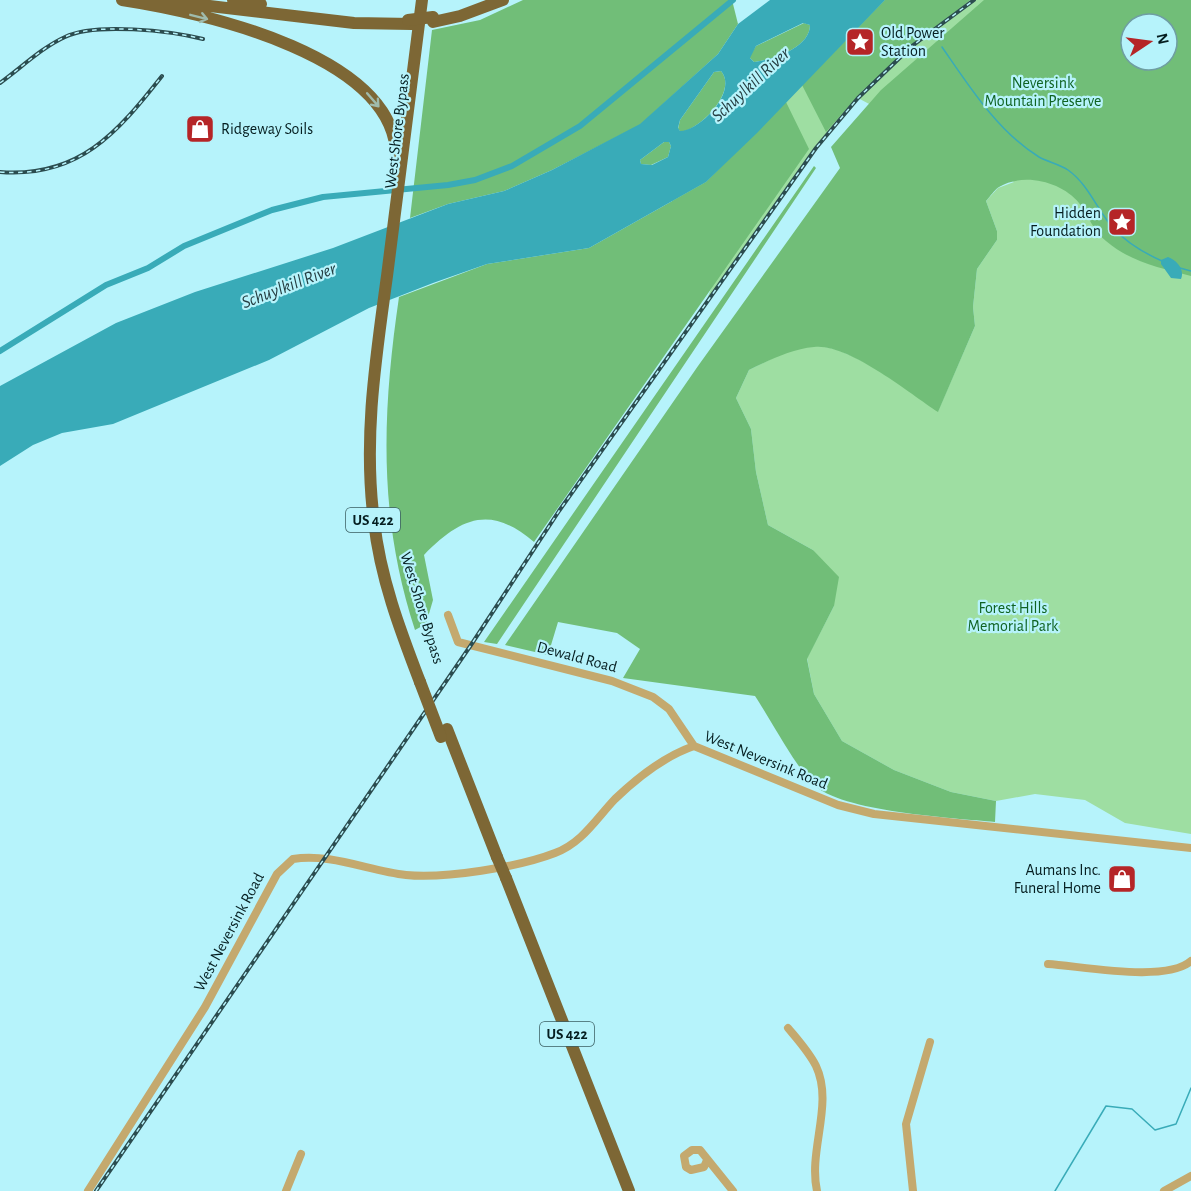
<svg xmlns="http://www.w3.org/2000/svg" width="1191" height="1191" font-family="'Alegreya Sans',sans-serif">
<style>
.green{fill:#9edea2;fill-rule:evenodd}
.forest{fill:#71be78;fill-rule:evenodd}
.water{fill:#39abb8;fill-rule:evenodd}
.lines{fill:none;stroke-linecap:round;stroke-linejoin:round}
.stream{stroke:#39abb8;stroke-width:1.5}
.canal{stroke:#39abb8;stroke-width:6}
.minor{stroke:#c4a96e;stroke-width:8}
.highway{stroke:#7d6735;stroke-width:12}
.rail-casing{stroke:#2b4c4f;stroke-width:4}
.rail{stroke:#b6f3fb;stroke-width:1.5;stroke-dasharray:4.5;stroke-linecap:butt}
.highway-bridge{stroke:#7d6735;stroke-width:12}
.oneway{stroke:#9fbbac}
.labels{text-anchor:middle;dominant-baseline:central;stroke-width:4.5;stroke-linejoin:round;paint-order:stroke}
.shield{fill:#b6f3fb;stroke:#3a5e62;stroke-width:1.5}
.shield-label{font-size:15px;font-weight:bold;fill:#051e20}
.poi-label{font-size:16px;fill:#051e20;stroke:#b6f3fb;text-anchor:start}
.park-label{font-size:16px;fill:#106322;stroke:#b6f3fb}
.street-label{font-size:16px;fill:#051e20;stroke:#b6f3fb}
.water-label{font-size:18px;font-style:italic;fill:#253d41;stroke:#b6f3fb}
</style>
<rect width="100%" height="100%" fill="#b6f3fb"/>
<path class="green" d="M860,0H1191V834L1125,823L1085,800L1035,794L996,801L951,792L894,770L842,741L814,694L807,658L834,606L813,550L768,525L756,472L751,429L736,398L749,370C769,360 792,347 815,346C851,345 908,391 938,411L975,326L973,307L977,269L997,240V231L986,201L998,188L1014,182L858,98L816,148L705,304L723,259L652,178ZM1131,24H1167V60H1131Z"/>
<path class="forest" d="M523,0H732L738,24L718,54L640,125L552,170L504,191L448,204L410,218L432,30L480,20Z
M885,0H970L863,90L826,132L802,85Z
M984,0H1191V276C1161,268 1130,262 1106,241C1094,232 1088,215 1079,203C1062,182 1024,172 999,187C994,190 990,197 986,201L997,231V240L977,269L973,307L975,326L938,412C909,393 848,343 814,347C791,349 770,360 749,370L736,398L751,429L756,472L768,525L813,550L839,577L834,606L807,659L814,694L842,741L894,770L951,792L996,801L995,822C955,818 840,812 813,784C794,764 771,720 755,696L623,678L640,649L617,633L558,622L548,655L505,645L698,366L840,168L831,147L881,90ZM1131,24H1167V60H1131Z
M804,23L810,25C810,48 772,60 754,62L749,57L756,46Z
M721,71C738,91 701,129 681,132L678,129L680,120L714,72Z
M786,102L809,149L534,542C491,505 461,517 424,555L433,600L426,624L415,630C378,517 382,413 399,297L487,264L589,248L706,182Z
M664,142H669L671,146L668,157L651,165L641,164L640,160Z
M814,166L816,168L497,644L484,642Z"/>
<path class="water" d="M770,0H885L757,133L706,182L589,248L487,264L433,283L369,308L269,360L113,424L62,433L33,445L0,466V386L116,323L195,292L333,248L448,204L504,191L552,170L640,124L718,54L738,24ZM803,23L810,25C810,48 772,60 754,62L750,58L756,46ZM721,71C738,91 701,130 680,131L678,128L680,120L714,72ZM664,142H669L671,146L668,157L652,165L641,164L640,160Z
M1168,257C1177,260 1185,270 1181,279L1171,278L1161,264V260Z"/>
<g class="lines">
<path class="stream" d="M942,47C969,86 998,132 1039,157C1048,162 1059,164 1068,170C1089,185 1097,210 1113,228C1126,242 1144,253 1162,261
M1180,268L1191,271
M1055,1191L1106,1106L1132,1109L1155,1130L1176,1124L1191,1088"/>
<path class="canal" d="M0,351L106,285L148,268L184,246L272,210L323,197L448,185L475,180L512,166L580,126L733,0"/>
<path class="minor" d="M448,615L458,642L612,681L653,697L669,709L694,746
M1048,964C1081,966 1167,983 1191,961
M788,1028C798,1040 809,1052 816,1066C834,1104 808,1150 817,1191
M707,1160L704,1167L691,1170L686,1167L684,1156L692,1150H700L733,1191
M88,1191L205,1007L277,874L293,859C331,853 369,871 406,875C444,879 519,867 555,853C582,843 596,819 615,799C638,777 665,756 694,746L838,805L874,814L1191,848
M286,1191L301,1154
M913,1191L906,1124L930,1042
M1164,1191L1191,1176"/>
<path class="highway" d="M122,0C201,12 404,56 396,163
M159,0L354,23L412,24
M233,0L261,4
M433,22L460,16L503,0
M420,682C400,630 380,577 374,521C363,438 376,357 387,276C398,184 410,92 422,0
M447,729L497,857
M506,878L629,1191"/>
<g class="rail-casing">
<path id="rail" d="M0,83C21,68 41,48 65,37C95,22 171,31 203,39
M0,172C79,178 117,133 162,76
M96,1191L471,645L559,511L816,148L858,98L912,46L974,0"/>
</g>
<use href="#rail" class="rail"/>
<path class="highway-bridge" d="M408,20L433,17
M420,682L441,737
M497,857L506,878"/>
</g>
<defs><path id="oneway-shaft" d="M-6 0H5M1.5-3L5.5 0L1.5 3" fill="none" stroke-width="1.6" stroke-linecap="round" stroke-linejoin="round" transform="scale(1.5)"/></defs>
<g class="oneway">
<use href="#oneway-shaft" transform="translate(199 17) rotate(14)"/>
<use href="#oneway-shaft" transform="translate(373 100) rotate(49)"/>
</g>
<defs>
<g id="sight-square" transform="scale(1.5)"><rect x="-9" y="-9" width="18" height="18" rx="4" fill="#b52527" stroke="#b6f3fb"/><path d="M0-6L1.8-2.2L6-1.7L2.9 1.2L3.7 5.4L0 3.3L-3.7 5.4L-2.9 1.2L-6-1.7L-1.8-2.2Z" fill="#fff"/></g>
<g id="shop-square" transform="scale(1.5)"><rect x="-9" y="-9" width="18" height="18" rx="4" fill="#b52527" stroke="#b6f3fb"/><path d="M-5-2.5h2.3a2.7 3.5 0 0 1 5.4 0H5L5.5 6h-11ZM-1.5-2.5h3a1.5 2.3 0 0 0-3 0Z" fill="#fff"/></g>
</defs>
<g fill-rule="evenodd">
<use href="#sight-square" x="860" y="42"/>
<use href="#shop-square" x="200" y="129"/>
<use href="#sight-square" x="1122" y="222"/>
<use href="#shop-square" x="1122" y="879"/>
</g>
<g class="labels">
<g class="shield">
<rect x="346" y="508" width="54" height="24" rx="4.5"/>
<rect x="540" y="1022" width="54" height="24" rx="4.5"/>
</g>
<g class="shield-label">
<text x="373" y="520">US 422</text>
<text x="567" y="1034">US 422</text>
</g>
<g class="poi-label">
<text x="881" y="33">Old Power<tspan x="881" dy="18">Station</tspan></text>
<text x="221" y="129">Ridgeway Soils</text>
<text x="1101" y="213" text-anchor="end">Hidden<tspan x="1101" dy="18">Foundation</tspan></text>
<text x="1101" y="870" text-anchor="end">Aumans Inc.<tspan x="1101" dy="18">Funeral Home</tspan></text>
</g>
<g class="park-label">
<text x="1043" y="83">Neversink<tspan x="1043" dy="18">Mountain Preserve</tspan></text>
<text x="1013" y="608">Forest Hills<tspan x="1013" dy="18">Memorial Park</tspan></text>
</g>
<g class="street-label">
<text transform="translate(397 131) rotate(-83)">West Shore Bypass</text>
<text transform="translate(422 608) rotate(73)">West Shore Bypass</text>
<text transform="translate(577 657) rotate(15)">Dewald Road</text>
<text transform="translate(766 760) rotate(22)">West Neversink Road</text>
<text transform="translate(229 932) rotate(-62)">West Neversink Road</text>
</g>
<g class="water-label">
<text transform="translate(751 85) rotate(-43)">Schuylkill River</text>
<text transform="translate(289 286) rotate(-21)">Schuylkill River</text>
</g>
</g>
<g transform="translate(1149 42) rotate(77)"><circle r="28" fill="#b6f3fb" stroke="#6f9ea3" stroke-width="1.5"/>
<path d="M0-4.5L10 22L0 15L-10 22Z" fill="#b52527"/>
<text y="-9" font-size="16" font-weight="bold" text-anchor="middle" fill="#051e20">N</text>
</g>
</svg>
